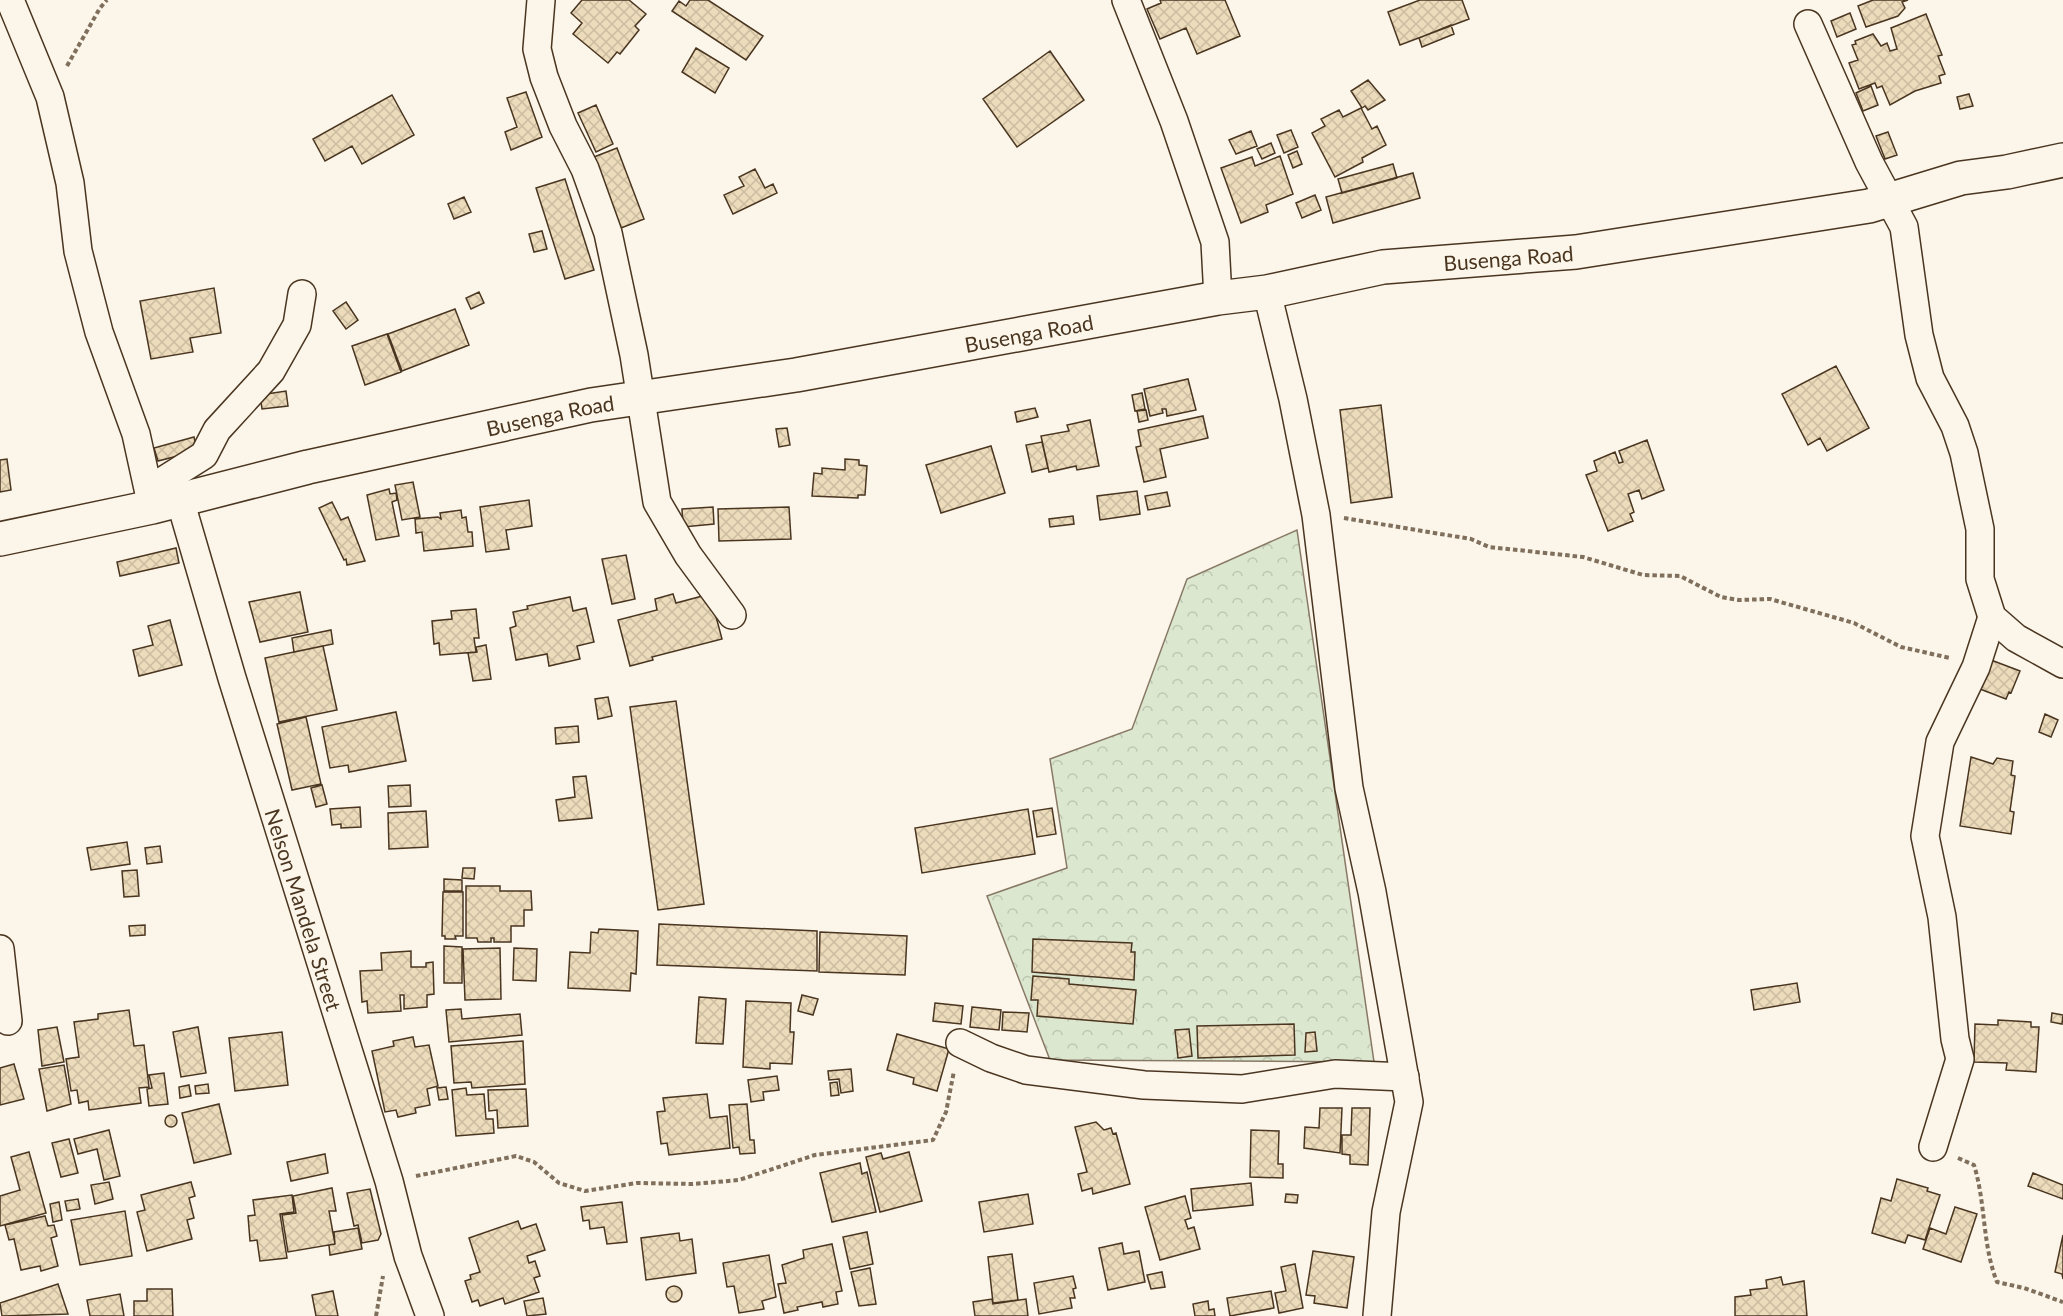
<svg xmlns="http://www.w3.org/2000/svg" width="2063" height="1316" font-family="Lato,sans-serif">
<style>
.forest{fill:url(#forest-crowns);stroke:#887966;stroke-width:1.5}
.building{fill:url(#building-cross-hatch);stroke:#4a3520;stroke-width:1.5}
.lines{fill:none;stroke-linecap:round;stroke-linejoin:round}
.minor-casing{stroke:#4a3520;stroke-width:30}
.tertiary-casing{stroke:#4a3520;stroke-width:36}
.path{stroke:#7f6f5c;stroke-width:4;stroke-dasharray:4.5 3;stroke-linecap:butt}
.minor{stroke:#fbf6e9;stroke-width:27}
.tertiary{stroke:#fbf6e9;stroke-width:33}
.labels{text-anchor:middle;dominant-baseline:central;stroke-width:4.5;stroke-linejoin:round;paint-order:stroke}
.street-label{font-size:21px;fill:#4a3520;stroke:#fbf6e9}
</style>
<defs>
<pattern id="forest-crowns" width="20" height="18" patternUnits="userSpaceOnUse" patternTransform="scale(1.5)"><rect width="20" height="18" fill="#dce7d0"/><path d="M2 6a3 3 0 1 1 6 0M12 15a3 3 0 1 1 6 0" fill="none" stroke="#bec7b2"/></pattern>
<pattern id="building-cross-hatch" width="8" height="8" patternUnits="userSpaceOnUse" patternTransform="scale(1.5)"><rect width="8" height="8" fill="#ecdcbc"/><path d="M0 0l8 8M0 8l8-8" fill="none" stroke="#ccbda1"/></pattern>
</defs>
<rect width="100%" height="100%" fill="#fbf6e9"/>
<path class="forest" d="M1297,530L1374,1062L1050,1060L987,896L1067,868L1050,759L1132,729L1187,579Z"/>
<path class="building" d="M582,0H629L646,14L635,26L639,30L620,54L617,52L608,63L573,34L582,23L571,13Z
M690,0H708L763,36L746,60L672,11L679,1L686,6Z
M1160,0H1225L1240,36L1197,54L1186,28L1160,39L1147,9L1161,3Z
M1420,0H1462L1469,19L1400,45L1388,12Z
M1873,0H1908L1902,2L1905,8L1898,16L1866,27L1858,6Z
M1850,13L1856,29L1837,37L1831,21Z
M1926,14L1942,55L1938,56L1945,74L1939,76L1941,83L1915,91L1890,105L1882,86L1877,88L1875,83L1859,89L1849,63L1858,60L1852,45L1856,44L1855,41L1873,34L1881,46L1887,43L1890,51L1897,49L1891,28Z
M1451,25L1454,34L1422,47L1419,38Z
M696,48L729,68L715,93L682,72Z
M1050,51L1084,100L1017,147L983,99Z
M1368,80L1385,100L1368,110L1365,106L1362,108L1351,91Z
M1871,86L1878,105L1863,111L1856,93Z
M526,92L542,137L511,150L505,132L517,127L507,98Z
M1969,94L1973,106L1960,109L1957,97Z
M392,95L414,135L362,164L352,146L325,161L313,139Z
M596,105L613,144L596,152L578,113Z
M1361,108L1372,129L1377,126L1386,145L1362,158L1363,162L1335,177L1312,133L1325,126L1321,119L1339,110L1343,117Z
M1291,130L1298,147L1284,153L1277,135Z
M1251,131L1257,146L1236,154L1229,140Z
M1888,132L1897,155L1885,159L1876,136Z
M1271,143L1275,153L1262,159L1257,149Z
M617,148L644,219L621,228L594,157Z
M1297,151L1302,164L1293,168L1288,155Z
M1280,156L1293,194L1266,205L1268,212L1241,223L1221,168L1252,157L1255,166Z
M1393,164L1397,178L1342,193L1338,179Z
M755,169L765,188L773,184L777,193L733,214L724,195L744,186L739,177Z
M1413,173L1420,198L1333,223L1326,197Z
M565,179L594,270L565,279L536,188Z
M1315,195L1321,210L1302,218L1296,203Z
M464,197L471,212L454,219L448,204Z
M542,231L547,249L534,252L529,234Z
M214,288L221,333L190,338L193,352L151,359L140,301Z
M479,292L484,303L471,309L466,298Z
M346,302L358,320L346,329L333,311Z
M455,309L469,345L402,371L388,334Z
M387,334L401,372L365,385L352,346Z
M1836,366L1869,428L1827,451L1820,438L1808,445L1782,394Z
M1188,379L1196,410L1167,416L1166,409H1162L1163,413L1150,416L1144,389Z
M286,391L288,406L262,409L260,395Z
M1142,393L1145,409L1135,411L1132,395Z
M1381,405L1392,497L1351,503L1340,410Z
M1035,408L1038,417L1017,422L1015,412Z
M1146,410L1148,420L1139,422L1137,411Z
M1203,416L1208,438L1160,449L1166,477L1144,482L1136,447L1141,446L1138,430Z
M1090,420L1099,466L1077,470L1076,466L1049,472L1041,436L1069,431L1067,425Z
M787,428L790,445L779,447L776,429Z
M194,437L197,451L158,461L154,448Z
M1647,440L1664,490L1642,499L1639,490L1628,494L1634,512L1630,514L1633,521L1608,531L1586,475L1597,471L1594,461L1615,452L1619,463L1623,462L1619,451Z
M1042,442L1048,468L1032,472L1026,445Z
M991,446L1005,493L941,513L926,465Z
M7,459L11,490L0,492V460Z
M845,459L859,460V465L867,466L865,495H858V498L812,496L814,473L822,474V468L845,470Z
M413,482L420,517L402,520L395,485Z
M389,489L390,494L396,493L397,500L392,502L399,536L376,540L367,495Z
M1137,491L1140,514L1100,520L1097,496Z
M1167,492L1170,506L1148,510L1145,496Z
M529,500L532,526L506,530L509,549L486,552L480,507Z
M332,502L341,520L348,517L365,561L347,565L346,559L344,560L319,508Z
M713,507L714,524L683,527L682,509Z
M789,507L791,539L719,541L718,509Z
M461,510L462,518L466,517L468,532H472L473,546L424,551L422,532L416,533L415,519L438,517L441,519L440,513Z
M1073,516L1074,524L1050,527L1049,519Z
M176,548L179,563L120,576L117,562Z
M626,555L635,599L612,604L602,559Z
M300,592L308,632L260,642L249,602Z
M673,594L676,603L710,594L722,639L652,657L653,660L630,666L618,620L657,610L655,599Z
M570,597L573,611L586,608L594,642L577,646L580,659L549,666L547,654L516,660L510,628L516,626L513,612L528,609L527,606Z
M476,609L479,638H474L476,652L440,655L439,643L434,644L432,621L452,619L451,611Z
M170,620L182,665L139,676L133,650L153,645L148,626Z
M331,630L333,644L294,652L292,638Z
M486,645L491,679L473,681L468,653L477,652L476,647Z
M323,646L337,710L279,722L265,658Z
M1991,660L2020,671L2011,693L2009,692L2006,699L1980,689Z
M608,697L612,716L598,719L595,699Z
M676,701L704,904L658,910L630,707Z
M396,712L406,761L349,772L348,765L330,768L322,727Z
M2045,714L2058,720L2051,737L2039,732Z
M306,717L321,784L292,790L277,724Z
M578,726L579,742L556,744L555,728Z
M1971,757L1993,764L1997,758L2013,761L2011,775L2015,776L2010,811L2014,812L2011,834L1960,826Z
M586,776L592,818L559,821L556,800L575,797L573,777Z
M322,785L327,804L316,807L311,788Z
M410,785L411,806L389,807L388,786Z
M360,807L361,827L341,828V824L332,825L330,809Z
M1052,808L1056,834L1037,837L1033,811Z
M1028,809L1035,854L922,873L915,828Z
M426,811L428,847L389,849L388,813Z
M127,842L130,864L91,870L87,848Z
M160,846L162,862L147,864L145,848Z
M463,868H475L474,879L462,878Z
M137,870L139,896L124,897L122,871Z
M444,879L462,880V891H444Z
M466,886H500V891H531L532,910H524V926H511V942H494V938H491V942H478L477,938H466Z
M443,892H463V936H455L456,939H445V936H442Z
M659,924L817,931V971L657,965Z
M145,925V935L130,936L129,926Z
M599,929L638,931L636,974L631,973L630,991L568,988L570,952L590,953L591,932L598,933Z
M820,932L907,936L905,975L819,972Z
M1033,939L1132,943L1131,952H1135L1134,980L1032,972Z
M444,946L462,947V983H444Z
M500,948L501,999L465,1000L463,949Z
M514,948L537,949L536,981L513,980Z
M411,951V967H426V963L433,962L434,994L427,995V1007L404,1009V995H400L401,1011L368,1013L367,1001L362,1002L360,971L382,970L381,953Z
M1033,976L1069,979V984L1136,990L1133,1024L1037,1016L1038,1000H1031Z
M1797,983L1800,1002L1754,1010L1751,990Z
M802,995L818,999L813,1015L798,1011Z
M699,997L726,999L723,1044L696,1043Z
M746,1001L791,1003L790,1032H794L792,1064L770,1063V1069L743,1067Z
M935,1003L963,1006L961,1024L933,1021Z
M972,1007L1001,1010L999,1030L970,1027Z
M461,1009L462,1019L520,1014L522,1035L449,1042L446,1010Z
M129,1010L134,1046L144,1045L149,1087L139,1088L141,1103L89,1110L88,1101L79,1103L77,1090L71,1091L66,1059L79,1057L74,1022L98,1019V1014Z
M1003,1012L1029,1013L1027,1032L1002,1030Z
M2052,1013L2063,1015L2062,1024L2051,1022Z
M1998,1020L2031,1022V1027H2039L2036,1072L2006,1070L2007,1063L1974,1062L1975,1024L1998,1025Z
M1294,1024L1295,1055L1198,1058L1197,1026Z
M57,1027L64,1062L42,1066L38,1030Z
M198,1027L206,1073L181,1077L173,1032Z
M1189,1029L1192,1056L1178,1058L1175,1030Z
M282,1032L288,1085L235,1091L229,1038Z
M1315,1032L1317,1051L1305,1052L1306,1033Z
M897,1034L949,1049L937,1091L913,1084L914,1078L887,1070Z
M413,1037L415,1047L429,1045L438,1086L427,1089L430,1105L415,1108L416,1113L398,1117L396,1110L385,1112L372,1051L394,1046L393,1041Z
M523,1041L525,1084L472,1088L471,1082L454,1083L451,1046Z
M14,1064L24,1099L0,1105V1068Z
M64,1065L71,1104L47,1111L39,1069Z
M851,1069L853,1091L841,1093L839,1079L829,1080L828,1071Z
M164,1073L168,1104L149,1106L147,1089L152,1088L149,1075Z
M777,1076L779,1090L763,1092L764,1100L751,1102L748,1080Z
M837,1082L839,1095L831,1096L830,1083Z
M208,1084L209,1093L196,1094L195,1086Z
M189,1085L191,1096L180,1098L179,1087Z
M446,1087L448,1099L439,1100L437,1088Z
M466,1088L467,1095L484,1094L486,1119H493L494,1133L456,1136L452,1090Z
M526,1089L528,1126L498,1128L497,1110L489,1111L488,1090Z
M707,1094L710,1118L727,1116L730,1148L669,1155L667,1143L661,1144L657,1112L665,1111L663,1098Z
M219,1104L231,1154L194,1163L182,1113Z
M747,1104L750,1140H754L755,1153L740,1154L739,1147L733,1148L729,1105Z
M1320,1108H1342L1340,1153L1304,1148L1305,1127L1319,1128Z
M1352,1108H1370L1368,1165L1350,1164V1155L1342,1154V1135H1351Z
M165 1121a6 6 0 1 1 12 0a6 6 0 1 1-12 0Z
M1096,1122L1104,1130L1111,1128L1113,1134L1116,1133L1130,1184L1093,1194L1092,1188L1082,1191L1078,1174L1087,1172L1075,1127Z
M109,1130L120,1176L104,1180L97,1149L78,1154L74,1139Z
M1251,1130L1279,1131L1278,1164H1283V1178L1250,1177Z
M69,1139L78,1173L61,1177L52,1143Z
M29,1152L46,1213L0,1226V1196L20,1190L11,1157Z
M909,1152L922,1201L880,1212L866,1157L881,1153L883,1159Z
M325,1154L328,1173L291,1181L287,1162Z
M860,1163L862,1174L867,1172L876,1212L832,1222L820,1173Z
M2033,1173L2063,1185V1199L2028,1186Z
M1897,1179L1928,1188L1927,1191L1940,1195L1925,1240L1908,1235L1905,1243L1872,1233L1881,1198L1891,1201Z
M109,1182L113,1199L95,1204L91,1185Z
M191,1182L195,1196L189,1198L194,1218L187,1220L192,1239L147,1251L137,1212L145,1210L141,1195Z
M1251,1183L1253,1205L1193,1211L1191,1189Z
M332,1188L336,1211H329L335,1244L288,1252L282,1215L296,1213L293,1196Z
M370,1189L381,1234L378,1240L362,1243L358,1225L354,1226L347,1193Z
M1028,1194L1033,1224L984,1232L979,1202Z
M1286,1194L1298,1195L1297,1203L1285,1202Z
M292,1195L294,1212L280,1214L287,1258L260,1261L257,1240L250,1241L248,1216L255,1215L253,1200Z
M1185,1196L1191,1218L1185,1220L1188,1229L1194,1227L1200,1249L1160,1260L1145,1207Z
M78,1199L80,1209L67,1211L65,1201Z
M59,1202L62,1220L53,1222L50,1204Z
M622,1202L627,1242L607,1244L604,1227L590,1229L589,1220L583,1221L581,1207Z
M1955,1207L1977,1214L1961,1262L1923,1249L1930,1228L1946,1234Z
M125,1211L132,1256L80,1265L71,1220Z
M45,1216L48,1226L54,1225L57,1236L51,1238L58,1266L41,1271L40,1266L21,1270L14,1239L9,1240L5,1225Z
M518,1221L521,1229L536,1224L545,1250L527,1256L529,1263L535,1261L540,1276L534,1278L539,1292L505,1304L503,1298L480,1306L478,1300L472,1302L465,1281L471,1279L470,1275L480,1272L469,1238Z
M358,1228L362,1249L330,1255L329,1245L335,1244L334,1232Z
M867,1232L873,1264L850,1269L843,1237Z
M679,1233L680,1241L692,1239L696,1273L646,1280L641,1238Z
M2063,1235V1279L2062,1274L2055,1272Z
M1122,1243L1124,1254L1139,1251L1145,1282L1108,1290L1099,1248Z
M832,1244L842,1291L836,1292L838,1304L823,1307L822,1302L797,1307L798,1310L784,1313L778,1284L786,1283L782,1265L804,1258L803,1250Z
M1313,1251L1354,1257L1347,1308L1314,1303L1315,1296L1306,1295Z
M1012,1254L1018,1300L993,1303L988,1257Z
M769,1255L776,1297L762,1301L764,1309L739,1313L734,1286L727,1287L723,1263Z
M1295,1264L1303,1308L1279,1313L1275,1293L1286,1291L1281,1267Z
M870,1268L876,1304L859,1306L851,1272Z
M1162,1272L1165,1287L1151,1289L1147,1275Z
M1073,1276L1076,1288L1073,1289L1075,1298H1070L1072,1308L1039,1314L1034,1283Z
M1781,1277L1783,1285L1804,1281L1807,1316H1735V1297L1751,1295L1750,1290L1767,1288L1766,1280Z
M58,1284L68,1314L2,1316L0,1303Z
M666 1294a8 8 0 1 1 16 0a8 8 0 1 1-16 0Z
M147,1289H172L173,1316H134V1301H147Z
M333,1291L338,1316H316L312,1295Z
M1271,1291L1274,1308L1230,1316L1227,1298Z
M120,1294L124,1316H90L87,1300Z
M543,1298L546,1314L527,1316L524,1301Z
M992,1299L993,1304L1026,1299L1028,1316H975L973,1302Z
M1208,1301L1209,1310L1214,1309L1215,1316H1195L1193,1304Z"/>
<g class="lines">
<g class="minor-casing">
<g id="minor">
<path d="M10,0L50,97L70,183L78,251L99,332L136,434L152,507"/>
<path d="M541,0L537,49L544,77L563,126L585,169L608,233L634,355L657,502L688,555L732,615"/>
<path d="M1126,0L1174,121L1215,242L1218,298"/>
<path d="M1808,24L1869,162L1904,227L1919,335L1930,378L1955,426L1964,453L1980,529V579L1992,617L2016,638L2063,664"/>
<path d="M1267,292L1293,399L1316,515L1349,788L1372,892L1409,1102L1386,1212L1377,1316"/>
<path d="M150,489L204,455L217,430L271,371L297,325L302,294"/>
<path id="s1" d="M180,500L232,678L389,1181L408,1256L430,1316"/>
<path d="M0,949L8,1021"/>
<path d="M960,1043L991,1058L1026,1070L1144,1085L1242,1089L1335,1074L1405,1077"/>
<path d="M1933,1147L1960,1059L1955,1039L1942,917L1925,836L1940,742L1976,667L1992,617"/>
</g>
</g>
<g class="tertiary-casing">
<g id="tertiary">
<path id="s2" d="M0,539L152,507L308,467L591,405L796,375L1218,298L1267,292L1383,267L1576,252L1869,206L1961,178L2007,172L2063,160"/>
</g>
</g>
<path class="path" d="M67,66L100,8L107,0
M1344,518L1471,539L1489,547L1583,557L1643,575L1680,576L1721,597L1739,600L1770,599L1854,623L1901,647L1950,658
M1958,1158L1974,1165C1986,1204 1982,1244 1997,1282L2024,1288L2063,1302
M416,1176L516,1156L534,1162L559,1183L585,1191L637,1183L693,1184L739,1180L815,1155L933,1140L946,1112L954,1071
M376,1316L383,1276"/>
<use href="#minor" class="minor"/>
<use href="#tertiary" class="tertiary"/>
</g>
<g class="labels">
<g class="street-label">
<text stroke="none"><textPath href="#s2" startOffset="1536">Busenga Road</textPath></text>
<text stroke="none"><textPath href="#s2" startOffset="1050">Busenga Road</textPath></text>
<text stroke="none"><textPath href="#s2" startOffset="564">Busenga Road</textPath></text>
<text stroke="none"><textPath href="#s1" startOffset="428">Nelson Mandela Street</textPath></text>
</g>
</g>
</svg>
